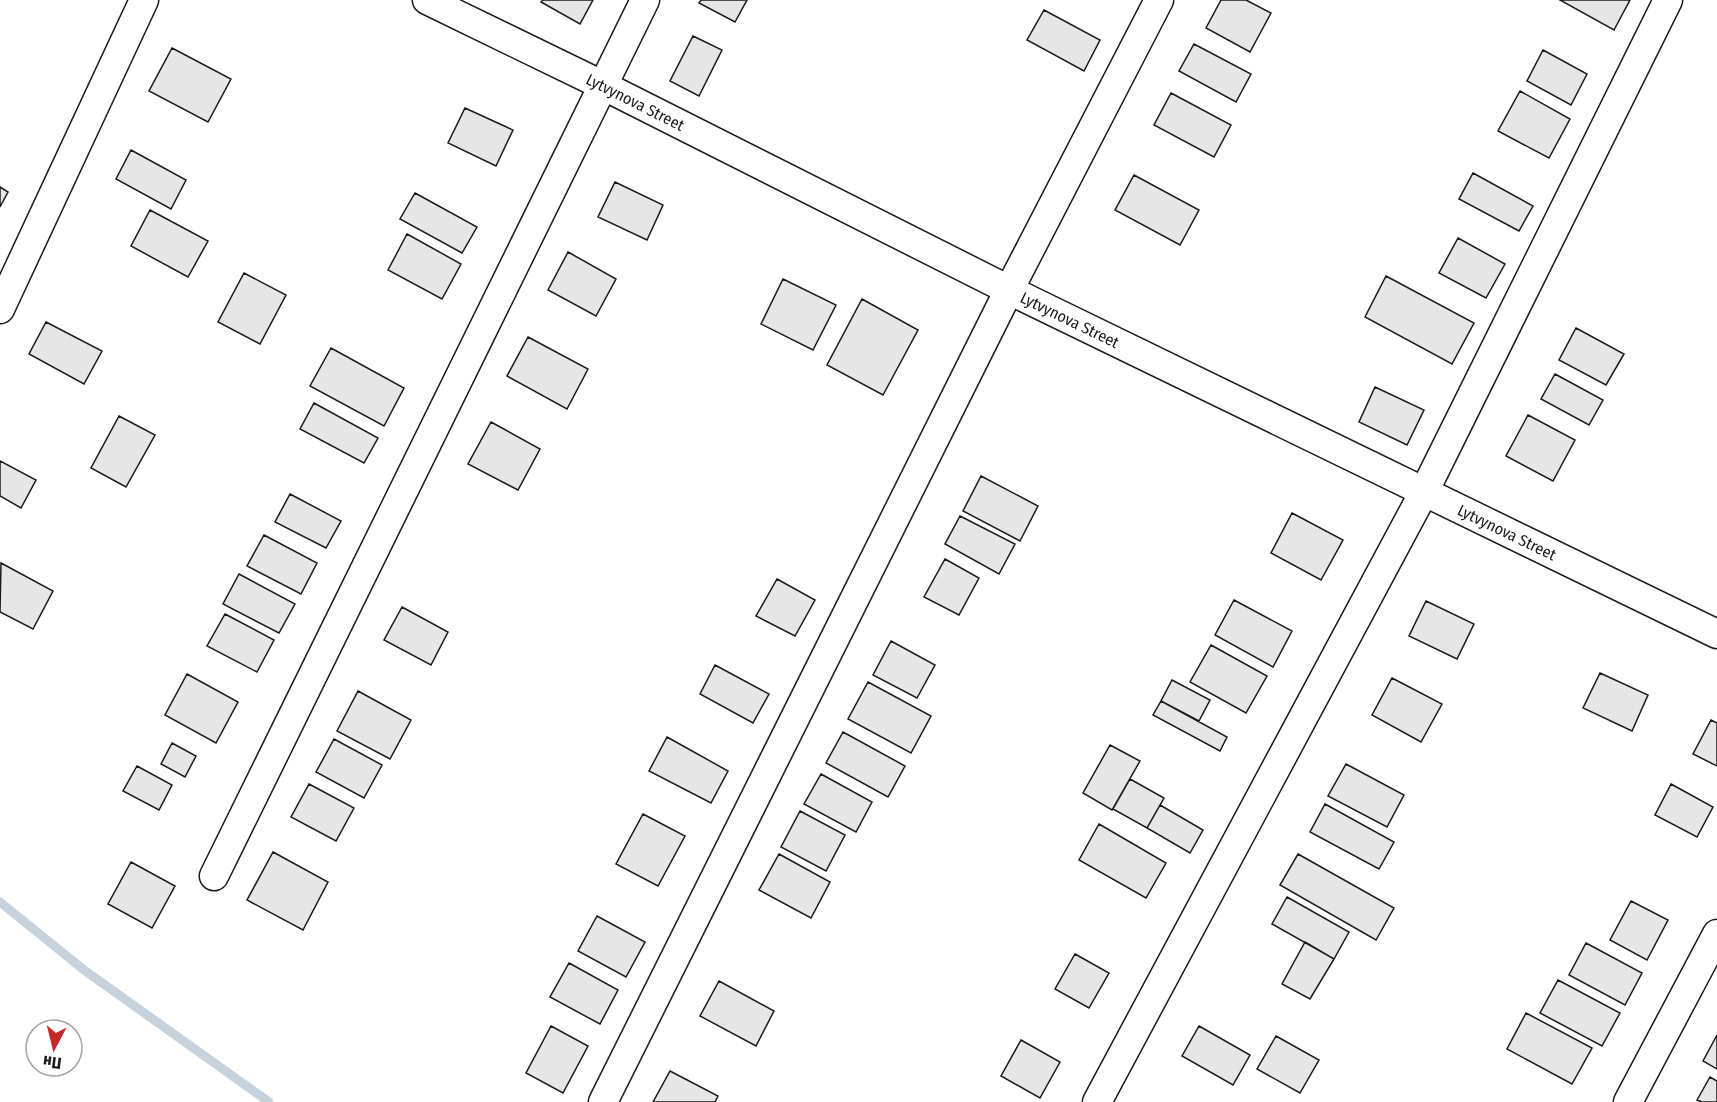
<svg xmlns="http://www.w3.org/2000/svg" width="1717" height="1102" font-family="'Fira Sans Condensed',sans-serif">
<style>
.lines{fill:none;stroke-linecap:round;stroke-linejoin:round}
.stream{stroke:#c6d2dc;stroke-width:9}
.building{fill:#e6e6e6;stroke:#1a1a1a;stroke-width:1.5}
.minor-casing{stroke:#1a1a1a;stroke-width:31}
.minor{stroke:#fff;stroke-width:28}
.labels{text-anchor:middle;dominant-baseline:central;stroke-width:4.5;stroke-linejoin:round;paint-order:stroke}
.street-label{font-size:16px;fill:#1a1a1a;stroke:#fff}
</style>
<rect width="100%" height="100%" fill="#fff"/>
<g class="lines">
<path class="stream" d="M0,902L84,970L269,1102"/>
</g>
<path class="building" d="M543,0H593L580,24L541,2Z
M701,0H747L735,22L699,3Z
M1221,0H1246L1271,13L1250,52L1206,28Z
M1560,0H1630L1614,30Z
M1044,10L1100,40L1084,71L1027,40Z
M693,36L722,50L699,96L670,81Z
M1194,44L1251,74L1236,102L1179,71Z
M172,48L231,79L208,122L149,91Z
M1543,50L1587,74L1571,105L1527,81Z
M1520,91L1570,119L1549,158L1498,131Z
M1171,93L1231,125L1214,157L1154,125Z
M465,108L513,130L496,166L448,143Z
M131,150L186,180L171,209L116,179Z
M1473,173L1533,206L1519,231L1459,199Z
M1134,175L1199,210L1180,245L1115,210Z
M615,182L663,205L647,240L598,217Z
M0,187L8,192L0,207Z
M415,193L477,227L462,253L400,219Z
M150,210L208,241L188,277L131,246Z
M407,234L461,264L442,299L388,270Z
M1458,238L1505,264L1486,298L1439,273Z
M568,252L616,279L596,316L548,290Z
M244,273L286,295L260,344L218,322Z
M1386,276L1474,323L1452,364L1365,317Z
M783,279L836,305L813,350L761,324Z
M862,299L918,330L883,395L827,365Z
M46,322L102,351L84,384L29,354Z
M1576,328L1624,354L1606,385L1559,360Z
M528,337L588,369L567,409L507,376Z
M331,348L404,388L384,426L310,386Z
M1555,374L1603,400L1589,425L1541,399Z
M1375,387L1424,410L1407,445L1359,422Z
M314,403L378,438L364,463L300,429Z
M1528,415L1575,440L1553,481L1506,456Z
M119,416L155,435L126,487L91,468Z
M491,422L540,449L518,490L468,464Z
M0,461L36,480L21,508L0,496Z
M981,476L1038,506L1020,541L963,511Z
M290,494L341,521L326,548L275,522Z
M1292,513L1343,540L1321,580L1271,553Z
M960,516L1015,544L999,574L945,544Z
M264,535L317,563L301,594L247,566Z
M945,559L979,578L959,615L924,597Z
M1,563L53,591L33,629L0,612Z
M239,574L295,604L279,633L223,604Z
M777,579L815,600L795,636L756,616Z
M1234,600L1292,631L1273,667L1215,635Z
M1426,601L1474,624L1457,659L1409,636Z
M402,607L448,632L431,665L384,640Z
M225,614L274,640L257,672L207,646Z
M891,641L935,665L917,698L873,675Z
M1211,645L1267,676L1246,713L1190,682Z
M715,665L769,694L753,723L700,694Z
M1600,673L1648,695L1632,731L1583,708Z
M187,674L238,702L216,743L165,715Z
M1392,678L1442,704L1421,742L1372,715Z
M1172,680L1210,700L1199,721L1161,701Z
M868,682L931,716L911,753L848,719Z
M358,691L411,720L390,759L337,731Z
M1161,701L1227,737L1220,751L1153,715Z
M1711,720L1717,723V766L1693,754Z
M843,732L905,766L888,797L826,763Z
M667,737L728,771L711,803L649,771Z
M334,739L382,765L364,798L316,772Z
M172,743L196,756L185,777L161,764Z
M1110,745L1140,761L1112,810L1083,793Z
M1346,764L1404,795L1387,827L1328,796Z
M137,766L172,785L159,810L123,791Z
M821,774L872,802L856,832L804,804Z
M1130,779L1164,798L1147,828L1113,809Z
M309,784L354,808L336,841L291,817Z
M1671,784L1713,807L1697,837L1655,815Z
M1325,804L1394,842L1379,869L1310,832Z
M1160,805L1203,830L1190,853L1147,828Z
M800,811L845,835L826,871L781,847Z
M643,814L685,836L658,886L616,864Z
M1099,824L1166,863L1146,898L1079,860Z
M273,852L328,882L303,930L247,900Z
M779,854L830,882L811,918L759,890Z
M1298,854L1394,908L1376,940L1280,885Z
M131,862L175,886L152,928L108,904Z
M1287,897L1349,932L1334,959L1272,924Z
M1631,901L1668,920L1647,960L1610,940Z
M597,916L645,942L626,977L578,951Z
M1305,942L1334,959L1310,999L1282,984Z
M1586,943L1642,973L1625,1005L1569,975Z
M1075,954L1109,973L1089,1008L1055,989Z
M569,963L618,990L600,1024L550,997Z
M1558,980L1620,1013L1602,1046L1540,1013Z
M719,981L774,1011L756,1046L700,1016Z
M1526,1013L1592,1048L1572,1084L1507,1049Z
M551,1026L588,1046L563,1093L526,1073Z
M1199,1026L1250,1055L1233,1085L1182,1056Z
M1717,1035V1069L1703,1061Z
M1276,1036L1319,1060L1300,1093L1257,1069Z
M1021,1040L1060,1062L1040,1098L1001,1076Z
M670,1071L718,1096L715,1102H653Z
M1710,1077L1717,1081V1102H1702L1697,1100Z"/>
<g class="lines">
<g class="minor-casing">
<g id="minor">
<path id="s1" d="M427,0L602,85L1009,290L1717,634"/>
<path d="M0,309L144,0"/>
<path d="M214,876L645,0"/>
<path d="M603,1102L1009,290L1159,0"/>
<path d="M1097,1102L1424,492L1668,0"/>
<path d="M1628,1102L1717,934"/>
</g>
</g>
<use href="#minor" class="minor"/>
</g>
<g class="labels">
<g class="street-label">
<text stroke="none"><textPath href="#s1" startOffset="232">Lytvynova Street</textPath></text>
<text stroke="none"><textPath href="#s1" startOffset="718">Lytvynova Street</textPath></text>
<text stroke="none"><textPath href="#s1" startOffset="1204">Lytvynova Street</textPath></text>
</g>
</g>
<g transform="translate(54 1048) rotate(187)"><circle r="28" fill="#ffffff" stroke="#a3a3a3" stroke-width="1.5"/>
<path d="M0-4.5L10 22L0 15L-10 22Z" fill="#c62828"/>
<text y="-9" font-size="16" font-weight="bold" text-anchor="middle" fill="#1a1a1a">Пн</text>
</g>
</svg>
